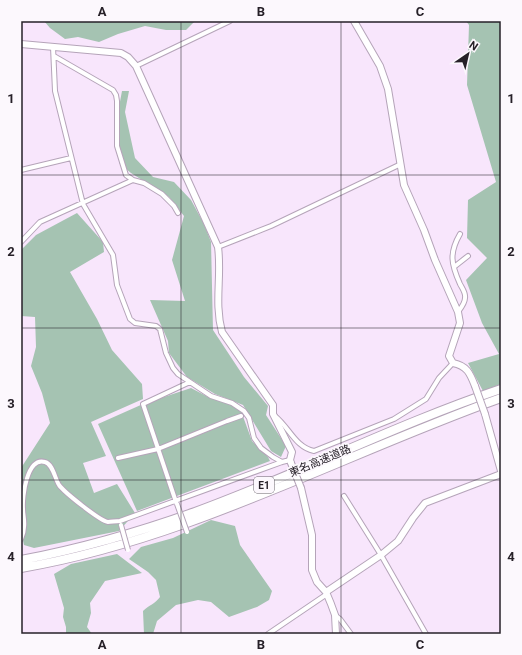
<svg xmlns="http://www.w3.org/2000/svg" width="522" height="655" font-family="Roboto,'Noto Sans JP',sans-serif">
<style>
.green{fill:#a5c3b2}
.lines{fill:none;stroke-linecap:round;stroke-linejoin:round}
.street-casing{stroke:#b5a4b9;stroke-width:6}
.secondary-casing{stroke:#b5a4b9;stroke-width:8}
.highway-casing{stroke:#b5a4b9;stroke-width:10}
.street{stroke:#fff;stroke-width:4}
.secondary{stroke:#fff;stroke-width:6}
.highway{stroke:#fff;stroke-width:8}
.street-bridge-casing{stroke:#b5a4b9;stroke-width:6;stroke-linecap:butt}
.secondary-bridge-casing{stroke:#b5a4b9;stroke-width:8;stroke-linecap:butt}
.street-bridge{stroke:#fff;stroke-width:4}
.secondary-bridge{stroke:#fff;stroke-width:6}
.grid{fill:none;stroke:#262028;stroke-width:1;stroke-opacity:0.55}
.labels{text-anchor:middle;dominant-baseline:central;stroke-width:3.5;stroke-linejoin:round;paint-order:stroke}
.shield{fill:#fcf8fd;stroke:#666168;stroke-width:1}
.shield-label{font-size:10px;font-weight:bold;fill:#262028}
.street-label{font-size:11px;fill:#262028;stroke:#fcf8fd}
.neatline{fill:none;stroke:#262028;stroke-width:1.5}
.grid-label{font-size:13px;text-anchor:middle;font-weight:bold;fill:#262028}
</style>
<rect width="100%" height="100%" fill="#f8e6fc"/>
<path class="green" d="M44,21H195L186,30H166L145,26L118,34L99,42L78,37L65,39L50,28Z
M466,21H501V384L483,391L468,363L499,354L482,323L466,280L487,258L467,238L468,200L496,182L467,85L469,25Z
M122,91H129L125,112L135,158L153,177L174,182L191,200L204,224L211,242L213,330L244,377L268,406L266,415L286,446L281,457L271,451L243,405L215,394L187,377L169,353L168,341L150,300L185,301L172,260L184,216L169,197L131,173L119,163V107Z
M77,213L103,242L104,252L70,272L97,319L112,350L142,384L143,399L91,422L106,456L83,463L94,493L117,484L135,513L119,531L34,548L24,545L21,532V468L50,423L42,393L31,366L36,347L35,317L21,316V250L36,235Z
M191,388L210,398L230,404L241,411L252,441L268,457L270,461L137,511L98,424L143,404Z
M211,520L235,526L240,545L272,591L269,600L257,607L229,617L211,602L198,600L176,605L157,621L153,634H144L143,611C149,605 155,604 160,597L156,580L148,572L129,559L141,547L173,538Z
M117,554L142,573L105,581L90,603L91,613L87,627L92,634H66V627L63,617L64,608L54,574L71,564Z"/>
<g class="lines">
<g class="street-casing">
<path id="street" d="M53,47L55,91L83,204L113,255L117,285L130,319L135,323L156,326L160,329L166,353L173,368L178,374L211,396L232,403L244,411L249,418L254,438L261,448L273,457L282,462
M54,56L113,90L116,95L117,101V146L126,175L133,180L144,183L162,194L174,206L178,213
M136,66L230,21
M21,170L71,158
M21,242L40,222L133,180
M218,247L271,226L401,164
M454,267L468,256
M458,312C461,308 465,303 465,298C466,293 462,288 460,284C451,264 449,253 460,234
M275,416C289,427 295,447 314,451L394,419L426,399L439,378L453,363
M118,458L158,449L227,421L241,416
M344,496L381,555L426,634
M176,502L143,404L190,382
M21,539C23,535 24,531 24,527C25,521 23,515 23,509C22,497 27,456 45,462C53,464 55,479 59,485C64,492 100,521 108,522C111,522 116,521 120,521L282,462L290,460
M335,615L340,619L351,634
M268,634L327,594"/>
</g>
<g class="secondary-casing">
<path id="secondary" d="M354,21L380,66L388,89L404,185L424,230L435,260L458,312L460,323L449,356L453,363C467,366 470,373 475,386
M21,44L121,53L128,57L136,66L218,247C222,276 214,302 222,332L273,405V414L292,452L290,460L291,463
M485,414L501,471
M301,488L312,535V570L317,582L326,592L331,604L335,615L336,634
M326,592L381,555L398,541L413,518L425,503L501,474"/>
</g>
<g class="highway-casing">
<path id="highway" d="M21,560C80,549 139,532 195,512C299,474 397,424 501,389
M21,568C190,539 341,455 501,398"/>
</g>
<use href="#street" class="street"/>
<use href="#secondary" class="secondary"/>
<use href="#highway" class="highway"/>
<g class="street-bridge-casing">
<path id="street-bridge" d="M177,504L187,532
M121,525L128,550"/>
</g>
<g class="secondary-bridge-casing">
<path id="secondary-bridge" d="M475,386L485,414
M291,463L301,488"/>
</g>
<use href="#street-bridge" class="street-bridge"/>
<use href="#secondary-bridge" class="secondary-bridge"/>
</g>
<path class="grid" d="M181,21V634M341,21V634M21,175H501M21,328H501M21,480H501"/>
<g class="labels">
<rect class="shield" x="254" y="477" width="20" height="16" rx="3"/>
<g class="shield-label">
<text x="264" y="485">E1</text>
</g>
<g class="street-label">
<text transform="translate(320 461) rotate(-23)">東名高速道路</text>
</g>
</g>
<rect width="522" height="655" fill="none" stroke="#fcf8fd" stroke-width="44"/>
<g transform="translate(468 54) rotate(34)" stroke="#fcf8fd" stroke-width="3" paint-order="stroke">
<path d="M0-3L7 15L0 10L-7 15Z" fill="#262028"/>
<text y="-6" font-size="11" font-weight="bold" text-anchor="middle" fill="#262028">N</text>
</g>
<rect x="22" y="22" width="478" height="611" class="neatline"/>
<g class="grid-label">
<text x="102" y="16">A</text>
<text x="261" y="16">B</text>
<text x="420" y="16">C</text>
<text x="11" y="103">1</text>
<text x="511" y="103">1</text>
<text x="11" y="256">2</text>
<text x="511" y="256">2</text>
<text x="11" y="408">3</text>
<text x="511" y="408">3</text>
<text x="11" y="561">4</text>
<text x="511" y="561">4</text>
<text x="102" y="649">A</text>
<text x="261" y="649">B</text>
<text x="420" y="649">C</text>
</g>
</svg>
